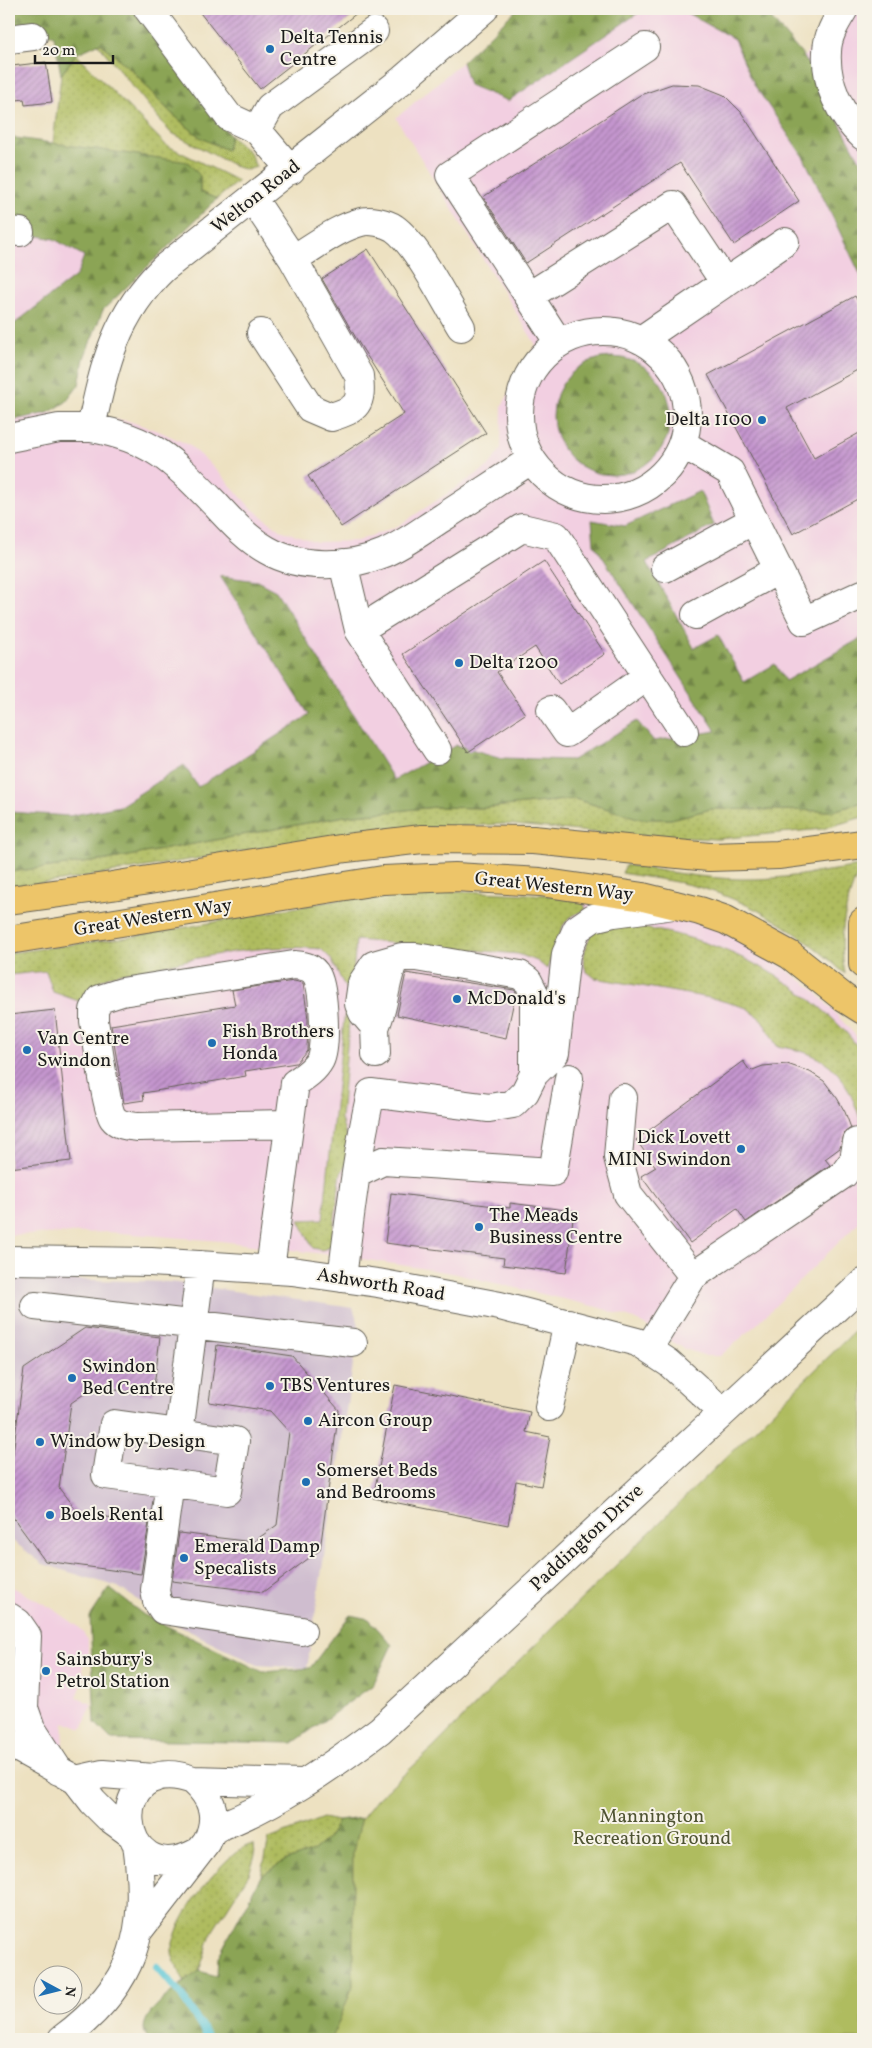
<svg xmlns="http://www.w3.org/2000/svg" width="872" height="2048" font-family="Vollkorn,serif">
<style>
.built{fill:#f2cfe1}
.industrial{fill:#cfbdcf}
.grass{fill:url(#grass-dots);stroke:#666c3d}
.forest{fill:url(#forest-firs);stroke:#546038}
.park{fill:#afbc5e;stroke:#666c3d}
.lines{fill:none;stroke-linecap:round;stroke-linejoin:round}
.stream{stroke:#5ec8d7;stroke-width:8}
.building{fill:url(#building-hatch)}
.minor-casing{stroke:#656156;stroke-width:30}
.major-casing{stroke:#656156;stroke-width:30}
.minor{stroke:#fff;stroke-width:28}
.major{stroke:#edc569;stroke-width:28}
.poi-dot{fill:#1f6fb2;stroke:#f7f3e8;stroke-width:2}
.labels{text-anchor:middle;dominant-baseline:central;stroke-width:4;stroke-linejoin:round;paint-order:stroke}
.poi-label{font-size:19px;fill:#1c1c1c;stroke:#f7f3e8;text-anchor:start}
.street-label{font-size:19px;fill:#1c1c1c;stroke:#f7f3e8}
.park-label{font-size:19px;fill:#4f5433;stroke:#f7f3e8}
</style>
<defs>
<pattern id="grass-dots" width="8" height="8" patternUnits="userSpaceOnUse" patternTransform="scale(1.25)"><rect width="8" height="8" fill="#afbc5e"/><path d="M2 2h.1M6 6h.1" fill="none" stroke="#96a151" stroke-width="1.8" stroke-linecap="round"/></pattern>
<pattern id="forest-firs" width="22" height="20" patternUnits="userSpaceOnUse" patternTransform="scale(1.25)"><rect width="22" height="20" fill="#8ba455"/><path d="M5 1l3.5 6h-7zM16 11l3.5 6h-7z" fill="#718546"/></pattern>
<pattern id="building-hatch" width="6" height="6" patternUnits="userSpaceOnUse" patternTransform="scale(1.25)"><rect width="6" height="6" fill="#c596cf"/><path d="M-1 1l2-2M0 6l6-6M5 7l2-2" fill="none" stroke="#9f7aa7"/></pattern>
</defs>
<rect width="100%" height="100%" fill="#f7f3e8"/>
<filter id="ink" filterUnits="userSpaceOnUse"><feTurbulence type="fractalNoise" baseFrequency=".02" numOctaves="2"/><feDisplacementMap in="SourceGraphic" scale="10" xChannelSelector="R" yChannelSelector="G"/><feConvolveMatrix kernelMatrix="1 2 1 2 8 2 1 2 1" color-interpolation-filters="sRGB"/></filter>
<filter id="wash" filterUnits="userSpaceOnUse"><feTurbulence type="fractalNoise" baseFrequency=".0096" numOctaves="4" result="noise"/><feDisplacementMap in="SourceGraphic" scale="20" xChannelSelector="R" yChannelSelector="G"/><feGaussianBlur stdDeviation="1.12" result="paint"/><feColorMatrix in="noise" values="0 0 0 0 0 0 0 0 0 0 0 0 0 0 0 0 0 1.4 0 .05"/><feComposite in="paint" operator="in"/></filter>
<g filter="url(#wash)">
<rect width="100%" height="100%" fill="#ede1c1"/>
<path class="built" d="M644,9H680L734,39L755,86L804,158L863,280V637L785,681L744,682L718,635L695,648L647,562L714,525L700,491L625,526L592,521L594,544L716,731L654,741L637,721L573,760L502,758L456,745L393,780L276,591L221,576L310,715L198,787L184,765L120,806L69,816L9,812V422L48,413L129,421L161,432L189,445L217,470L250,507L280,530L317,542L357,541L398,526L489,466L501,449L502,406L536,345L396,118L462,62L469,85L508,101Z
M838,9H863V166L804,57Z
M9,230L54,239L84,256L77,275L9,328Z
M456,891L549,895L694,920L760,950L813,989L856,1036L863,1050V1218L755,1326L720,1356H706L685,1349L634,1319L597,1307L452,1273L355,1258L221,1241L108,1232L9,1235V953L137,936L343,899L391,893Z
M9,1585L55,1610L79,1627L88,1640V1652L82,1668L85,1675L77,1698L92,1704L82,1729L64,1722L63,1744L56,1751L9,1726Z"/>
<path class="industrial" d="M9,1278L171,1282L353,1308L359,1325L307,1668L258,1665L171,1622L118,1587L43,1564L9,1538Z"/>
<path class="grass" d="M100,43L133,71L170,112L201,138L227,150L230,136L250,153L256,167L247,170L237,167L170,132L98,44Z
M76,54L166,145L238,181L217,199L200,192V176L53,143L61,75Z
M575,799L641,819H671L711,809L833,811L863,802V817L822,829L717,839L622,835L505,824L366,831L60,881L9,887V872L107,860L345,816L436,807L483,808Z
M626,865C665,871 704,879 743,879C783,880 823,871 861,866C845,902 838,934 845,974C802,933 755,903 698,887C673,880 647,878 622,873Z
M456,891L549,895L583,902L586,909L569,918L563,926L547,969L537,961L518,954L356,940L341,1119C347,1139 356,1154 341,1173L331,1247L322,1250L313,1248L299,1220L323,1219L347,991L331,959L321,949C263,943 204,956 147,969C131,972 109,973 96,984C89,989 87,996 84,1003L53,992L46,971L9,975V953L137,936L343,899L391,893Z
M613,926C693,927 783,968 838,1024C847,1033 859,1046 863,1058C867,1070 863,1112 863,1127C845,1074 834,1055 777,1046L762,1020L747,1008L716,999L595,978L586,971L583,962L585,950L590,936L597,929Z
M323,1818L338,1821L328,1838L313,1851L286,1860L261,1876L269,1839Z
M249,1845H254L255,1855L249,1874L212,1932L199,1971L185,1983C181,1973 172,1960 172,1951C172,1922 223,1854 249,1845Z"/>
<path class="forest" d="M9,9H132L230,136L227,150L201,138L170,112L133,71L100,43L76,54L61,75L54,36L29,23L9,26Z
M517,9H644L508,101L469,85L462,62Z
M680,9H763L804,57L863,166V280L804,158L755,86L734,39Z
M9,137L188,162L200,176V192L217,199L103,310L84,358L79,385L66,402L48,413L9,421V328L77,275L84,256L54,239L9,230Z
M553 416a59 59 0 1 1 118 0a59 59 0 1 1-118 0Z
M700,491L714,525L647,562L694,648L718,635L744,682L775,664L785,681L863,637V802L833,811L711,809L671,819H641L575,799L483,808L436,807L345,816L107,860L9,872V812L69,816L120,806L184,765L198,787L309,715L220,576L257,581L276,591L394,780L456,745L502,758L573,760L637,721L654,741L716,731L594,544L592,520L625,526Z
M109,1588L144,1615L263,1672L310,1668L350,1615L369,1619L392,1645L373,1685L293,1743L112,1740L95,1723L90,1617Z
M362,1818L353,1852V1986L332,2039H149C127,2019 185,1982 199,1971L217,1976L218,1957L261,1876L286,1860L313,1851L328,1838L338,1821Z"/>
<path class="park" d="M863,1323V2039H332L353,1986V1852L362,1818L377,1799L432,1749L546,1634Z"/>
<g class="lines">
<path class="stream" d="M157,1967L183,1997L209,2039"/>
</g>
<g id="blocks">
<path class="building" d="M197,9H362L260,89Z
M46,62L52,102L25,105L24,99L17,100L12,66Z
M672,84L699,85L724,95L741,112L799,201L734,245L680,163L526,263L483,197L640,95Z
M368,249L486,433L341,527L308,476L404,414L360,345L322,279Z
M855,296L863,311V367L787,408L814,458L863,431V496L793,534L708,375Z
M544,561L605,654L559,684L535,647L497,672L525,714L468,752L403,654Z
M406,973L514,990L516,991L506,1038L397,1015Z
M294,981L303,983L308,1019L307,1050L296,1063L245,1071L246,1076L143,1093L144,1100L124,1103L111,1025L235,1005L232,990Z
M55,1010L71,1161L9,1168V1015Z
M743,1061L750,1071L763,1066L787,1064L810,1072L824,1081L837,1098L845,1112L851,1128L845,1132L840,1148L825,1159L830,1165L746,1222L737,1209L690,1243L641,1176L656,1167L636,1140Z
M391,1193L510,1208V1203L574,1211L566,1273L503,1265L504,1258L385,1243Z
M85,1328L160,1337L153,1395L94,1387L71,1403L59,1488L78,1513L149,1523L141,1574L45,1561L9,1512V1484L24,1369Z
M217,1345L292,1356L339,1410L320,1550L263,1592L172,1581L179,1533L253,1542L277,1525L289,1432L270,1411L209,1402Z
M395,1385L530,1412L526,1432L550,1437L541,1486L516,1481L508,1525L373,1498Z"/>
</g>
</g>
<g filter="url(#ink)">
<use href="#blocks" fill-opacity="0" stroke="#656156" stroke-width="1"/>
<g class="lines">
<g class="minor-casing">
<path id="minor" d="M148,9L229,117L257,130L291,170
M844,9C836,22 827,36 827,52C825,82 840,116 863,136
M9,39L33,36
M257,130L270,107L374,31
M253,199L293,259L359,376C362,404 358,409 331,417L310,408L261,333
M9,231L20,232
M293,259C314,247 337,228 361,222C370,219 386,223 394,228C417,244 445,301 461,327
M529,296L673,205L725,283
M519 415a84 84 0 1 1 168 0a84 84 0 1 1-168 0Z
M641,340L785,242
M559,343L450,175L645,47
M91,428C153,439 173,461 216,505C231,521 247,539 267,550C300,569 349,568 384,553C405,544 423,530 442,518C472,499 501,479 531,460
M9,438L59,428H91C104,365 116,314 164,268L401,81L484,9
M683,444L730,472L804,621L863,594
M343,563L359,630L437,750
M665,568L754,520
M696,615L778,570
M359,630L522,528L556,536L684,732
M551,710L567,733L648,676
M375,1027C386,1004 384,979 395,959
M376,1054L375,1027L363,1013L359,1004L362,983L374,965L402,957H416L520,975L528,981L534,993V1074
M623,1098L618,1157L628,1194L693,1276
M356,1174L383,1161L553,1172L569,1078
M9,1260L151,1262L292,1271L378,1283L500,1306L637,1342L669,1363L723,1412
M270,1269L295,1083C304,1077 314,1071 320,1060C327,1046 324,990 317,976C312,966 303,966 294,965L122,992L100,999L94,1010V1021C97,1037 106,1109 113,1118C119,1126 129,1126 138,1127L289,1124
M342,1278C350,1215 357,1154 371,1093L489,1108L513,1104L525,1092L534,1074L555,1053L566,954L577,929L593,918L614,913L674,905
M35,1306L353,1343
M648,1349L693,1276L844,1174L854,1160L857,1142
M549,1407L568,1323
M179,1433L114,1424L106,1475L227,1491L235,1441L179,1433L201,1265
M170,1483L155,1590L157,1601L163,1610L302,1631
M9,1617L18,1623L27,1636L24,1708L31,1728L59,1771
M9,1743L76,1780L93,1802L108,1817L130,1833
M76,1780L103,1774L154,1778
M213,1829C274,1807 328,1769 380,1730L863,1283
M198,1852C113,1898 102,1747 193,1780L302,1783
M139,1930L207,1842C219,1817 213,1798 193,1780
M62,2039C135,1985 149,1933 137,1844"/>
</g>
<g class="major-casing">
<path id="major" d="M9,900L112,886L346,848L422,839L533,840L709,857L778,855L863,844
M863,922V964
M9,940L383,880L455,877L540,882L643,897L700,911L726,920L790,955L844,998L863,1010"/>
</g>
<use href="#minor" class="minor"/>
<use href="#major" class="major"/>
</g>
</g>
<g class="poi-dot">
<circle cx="270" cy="49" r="5"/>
<circle cx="762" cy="420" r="5"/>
<circle cx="459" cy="663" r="5"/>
<circle cx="457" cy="999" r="5"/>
<circle cx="212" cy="1043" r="5"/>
<circle cx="27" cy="1050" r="5"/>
<circle cx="741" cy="1149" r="5"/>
<circle cx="479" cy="1227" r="5"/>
<circle cx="72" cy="1378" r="5"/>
<circle cx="270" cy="1386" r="5"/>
<circle cx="308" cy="1421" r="5"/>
<circle cx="40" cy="1442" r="5"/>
<circle cx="306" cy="1482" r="5"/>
<circle cx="50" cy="1515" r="5"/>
<circle cx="184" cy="1558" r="5"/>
<circle cx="46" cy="1671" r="5"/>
</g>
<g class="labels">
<g class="poi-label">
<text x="280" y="38">Delta Tennis<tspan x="280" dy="22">Centre</tspan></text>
<text x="752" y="420" text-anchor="end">Delta 1100</text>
<text x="469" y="663">Delta 1200</text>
<text x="467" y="999">McDonald's</text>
<text x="222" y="1032">Fish Brothers<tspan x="222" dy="22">Honda</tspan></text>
<text x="37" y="1039">Van Centre<tspan x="37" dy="22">Swindon</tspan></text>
<text x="731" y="1138" text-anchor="end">Dick Lovett<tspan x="731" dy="22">MINI Swindon</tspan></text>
<text x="489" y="1216">The Meads<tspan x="489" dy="22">Business Centre</tspan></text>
<text x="82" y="1367">Swindon<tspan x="82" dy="22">Bed Centre</tspan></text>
<text x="280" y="1386">TBS Ventures</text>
<text x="318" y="1421">Aircon Group</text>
<text x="50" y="1442">Window by Design</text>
<text x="316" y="1471">Somerset Beds<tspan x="316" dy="22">and Bedrooms</tspan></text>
<text x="60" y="1515">Boels Rental</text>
<text x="194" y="1547">Emerald Damp<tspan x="194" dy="22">Specalists</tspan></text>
<text x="56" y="1660">Sainsbury's<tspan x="56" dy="22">Petrol Station</tspan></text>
</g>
<g class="street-label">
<text transform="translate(256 197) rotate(-38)">Welton Road</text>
<text transform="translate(554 887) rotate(6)">Great Western Way</text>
<text transform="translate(153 918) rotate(-9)">Great Western Way</text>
<text transform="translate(381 1285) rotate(9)">Ashworth Road</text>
<text transform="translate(587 1538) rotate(-43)">Paddington Drive</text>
</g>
<g class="park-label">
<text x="652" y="1817">Mannington<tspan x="652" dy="22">Recreation Ground</tspan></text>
</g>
</g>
<rect width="872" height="2048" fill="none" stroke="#f7f3e8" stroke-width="30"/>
<g transform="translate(58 1990) rotate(97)"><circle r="24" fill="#f7f3e8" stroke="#9f9d96"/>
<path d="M0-4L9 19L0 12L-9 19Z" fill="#1f6fb2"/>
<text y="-8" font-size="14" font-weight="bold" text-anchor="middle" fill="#1c1c1c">N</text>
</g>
<path d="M35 55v8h78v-8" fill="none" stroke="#1c1c1c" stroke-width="2.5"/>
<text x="42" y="55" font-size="15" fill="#1c1c1c" stroke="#f7f3e8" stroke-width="4" paint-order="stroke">20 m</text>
</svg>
